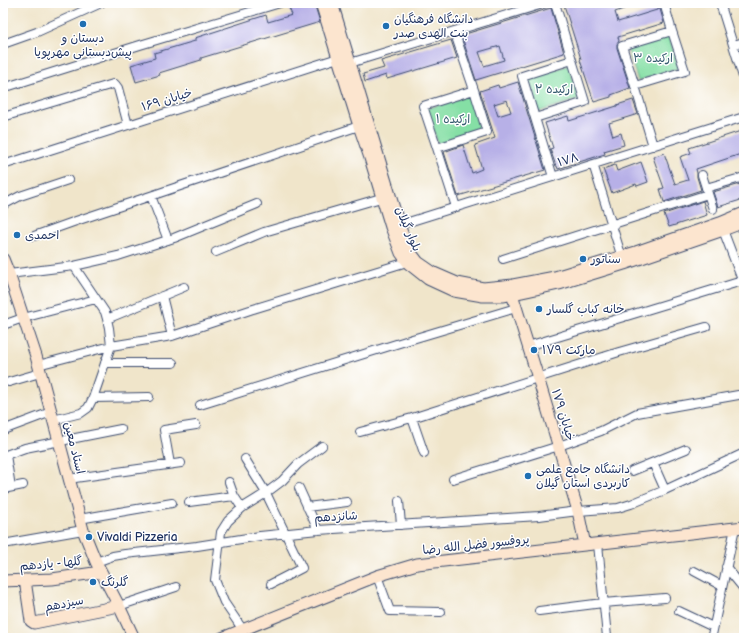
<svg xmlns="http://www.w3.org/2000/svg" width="747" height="641" font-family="'Balsamiq Sans','Playpen Sans Arabic',sans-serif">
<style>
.green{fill:#85dfa5;stroke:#508782}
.building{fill:#b7b0e7;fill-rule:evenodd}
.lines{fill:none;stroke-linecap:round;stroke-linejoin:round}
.minor-casing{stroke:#3b4a6e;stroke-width:10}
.secondary-casing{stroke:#3b4a6e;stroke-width:13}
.minor{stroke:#fff;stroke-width:8}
.secondary{stroke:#fce5cf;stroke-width:11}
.poi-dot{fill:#1f6fb2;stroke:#fff;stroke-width:1.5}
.labels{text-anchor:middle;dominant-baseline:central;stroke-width:3;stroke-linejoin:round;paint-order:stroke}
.poi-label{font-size:12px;fill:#1b2f5e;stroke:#fff;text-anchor:start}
.park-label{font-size:12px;fill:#365b70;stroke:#fff}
.street-label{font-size:12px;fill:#1b2f5e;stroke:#fff}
</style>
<rect width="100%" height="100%" fill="#fff"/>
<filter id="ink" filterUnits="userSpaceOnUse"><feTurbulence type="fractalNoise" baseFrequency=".025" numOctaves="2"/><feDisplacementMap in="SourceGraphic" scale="8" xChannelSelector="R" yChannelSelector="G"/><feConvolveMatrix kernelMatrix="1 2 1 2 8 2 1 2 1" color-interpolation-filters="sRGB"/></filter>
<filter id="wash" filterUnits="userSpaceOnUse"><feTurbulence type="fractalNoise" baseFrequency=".012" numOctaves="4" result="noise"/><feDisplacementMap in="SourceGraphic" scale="16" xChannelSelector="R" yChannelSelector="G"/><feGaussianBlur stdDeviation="0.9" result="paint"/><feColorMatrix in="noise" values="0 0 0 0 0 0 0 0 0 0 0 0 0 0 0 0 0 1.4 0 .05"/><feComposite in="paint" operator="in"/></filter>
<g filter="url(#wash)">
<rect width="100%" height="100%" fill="#f0e5ca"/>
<path class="green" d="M669,35L679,68L638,81L627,48Z
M569,65L579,99L538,112L528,78Z
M469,95L480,130L438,144L426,109Z"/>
<g id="blocks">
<path class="building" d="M305,3H314L320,22L201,58V60L159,73L160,75L136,82L131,65L155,58L154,53L195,41V38L266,15L268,22L292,15L289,8Z
M570,3H637L638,4L615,12L618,22L660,9L664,23L618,37L619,41L617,44V48L630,88L611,95V97L594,102L580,60L581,59L564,5Z
M551,8L564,53L476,80L462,37L463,36L462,35ZM500,46L504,60L484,66L479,52Z
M451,40L457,58L387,79L386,75L365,82L363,74L384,68L381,61Z
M518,82L545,170L458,196L444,152L463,145L472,173L482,169L475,145L495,138L480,91L498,85L499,88ZM507,100L511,112L498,116L494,104Z
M633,100L638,114L609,123L613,136L621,133L624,145L604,151L605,154L579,162L558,169L557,166H556L550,149L553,148L545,123L568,116L569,121L617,106V105Z
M744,130V153L696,169L697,173V177L701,190L664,202L660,189L664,188L653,157L664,153L675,184L688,180L680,157L691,153L689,148Z
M641,162L648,182L637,186L636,184L612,193L603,169L615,165L617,171Z
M744,183V199L718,207L713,192Z
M703,201L707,215L669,227L664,214Z"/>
</g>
</g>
<g filter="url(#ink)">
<use href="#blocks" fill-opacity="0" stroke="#3b4a6e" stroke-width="1"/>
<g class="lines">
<g class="minor-casing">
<path id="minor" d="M555,3L572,60
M664,3L672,31
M720,3L744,80
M454,31L474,90
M672,31L685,71L635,86L622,46Z
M3,44L37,32L101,3
M733,45L744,42
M572,60L585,102L535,118L522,76Z
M350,63L546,3
M635,86L653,146
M3,88L140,45L280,3
M474,90L487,132L437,148L423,106Z
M3,117L113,84H115L118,88L128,125
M535,118L553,177
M437,148L456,207
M593,164L623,261
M3,165L338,58
M702,175L713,209
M706,188L744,177
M151,196L168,240
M3,205L20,196L68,180
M399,225L744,117
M723,230L744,285
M34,236L76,221L359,126
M216,252L264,232L381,198
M503,259L708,194
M3,276L9,274L74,266L118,256L174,238L257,204
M162,296L172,336
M107,319L184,287
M3,325L23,318L96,299
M528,346L742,281
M105,363H173
M38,365L111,346L172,336L250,310L407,262
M9,382L40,373
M93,398L149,397
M200,405L409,340L516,308
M412,418L424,453
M53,420L81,413L88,408L93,398L111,346L109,328L107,319L105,312L74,266
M3,430L51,412
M360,432L412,418L619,352L706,327
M6,455L11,487
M3,456L25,448L121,429
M245,459L266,493L302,568L271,584
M653,463L665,490
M170,464L164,430L196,425
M632,471L686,449
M68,479L181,463
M453,479L559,446L601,431L637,413L744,394
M229,482L234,496L242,508
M299,488L318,530
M3,489L23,485
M399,501L401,525
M189,502L234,496
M307,507L347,502
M79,519L172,503
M3,544L83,530
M598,544L607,637
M96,562L113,556L125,554L144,552L197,546L260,536L318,530L539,516L578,511L618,508L631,504L665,490L744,453
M726,567L744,589
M694,571L722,586
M377,576L390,611L441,612
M119,606L176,587
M539,611L603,603L665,598
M679,611L713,627
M243,630L224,602L215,580L221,532L228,521L242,508L266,493L282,481L298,464L322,446
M712,635L735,528"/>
</g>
<g class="secondary-casing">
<path id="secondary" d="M321,3L359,126L370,158L391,227L401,253L409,264L428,279L454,291L483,296H504L559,284L624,264L723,230L744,222
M332,3L399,225L408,249L418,262L434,273L457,283L483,288L513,285L555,277L636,252L720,223L744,213
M3,259L9,274L36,356L83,530L96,562L119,606L134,638
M512,294L538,378L578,511L585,545
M25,580L31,621L34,623L119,606
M3,581L52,579L101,572
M222,638L377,576L417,564L744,527"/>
</g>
<use href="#minor" class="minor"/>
<use href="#secondary" class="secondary"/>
</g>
</g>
<g class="poi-dot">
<circle cx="83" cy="24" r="4"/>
<circle cx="386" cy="26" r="4"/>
<circle cx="17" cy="235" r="4"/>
<circle cx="583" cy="259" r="4"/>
<circle cx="539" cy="309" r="4"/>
<circle cx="534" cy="350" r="4"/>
<circle cx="528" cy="476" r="4"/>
<circle cx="89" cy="537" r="4"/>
<circle cx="93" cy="582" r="4"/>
</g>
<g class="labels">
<g class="poi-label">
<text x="394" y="19">دانشگاه فرهنگیان<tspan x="394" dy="14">بنت الهدی صدر</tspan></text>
<text x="83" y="38" text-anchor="middle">دبستان و<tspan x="83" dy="14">پیش‌دبستانی مهرپویا</tspan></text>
<text x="25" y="235">احمدی</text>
<text x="591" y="259">سناتور</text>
<text x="547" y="309">خانه کباب گلسار</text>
<text x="542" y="350">۱۷۹ مارکت</text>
<text x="536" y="469">دانشگاه جامع علمی<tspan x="536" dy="14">کاربردی استان گیلان</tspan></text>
<text x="97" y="537">Vivaldi Pizzeria</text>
<text x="101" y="582">گلرنگ</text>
</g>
<g class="park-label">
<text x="653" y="58">ارکیده ۳</text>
<text x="554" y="89">ارکیده ۲</text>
<text x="453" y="119">ارکیده ۱</text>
</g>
<g class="street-label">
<text transform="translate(167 100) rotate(-17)">خیابان ۱۶۹</text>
<text transform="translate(568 160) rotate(-17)">۱۷۸</text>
<text transform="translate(408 229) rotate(67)">بلوار گیلان</text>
<text transform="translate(563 415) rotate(73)">خیابان ۱۷۹</text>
<text transform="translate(74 448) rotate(76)">استاد معین</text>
<text transform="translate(336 517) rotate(-3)">شانزدهم</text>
<text transform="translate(476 545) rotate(-6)">پروفسور فضل الله رضا</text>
<text transform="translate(51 564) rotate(-5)">گلها - یازدهم</text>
<text transform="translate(64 604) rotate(-11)">سیزدهم</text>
</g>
</g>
<rect width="747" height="641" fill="none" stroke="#fff" stroke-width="16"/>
</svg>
